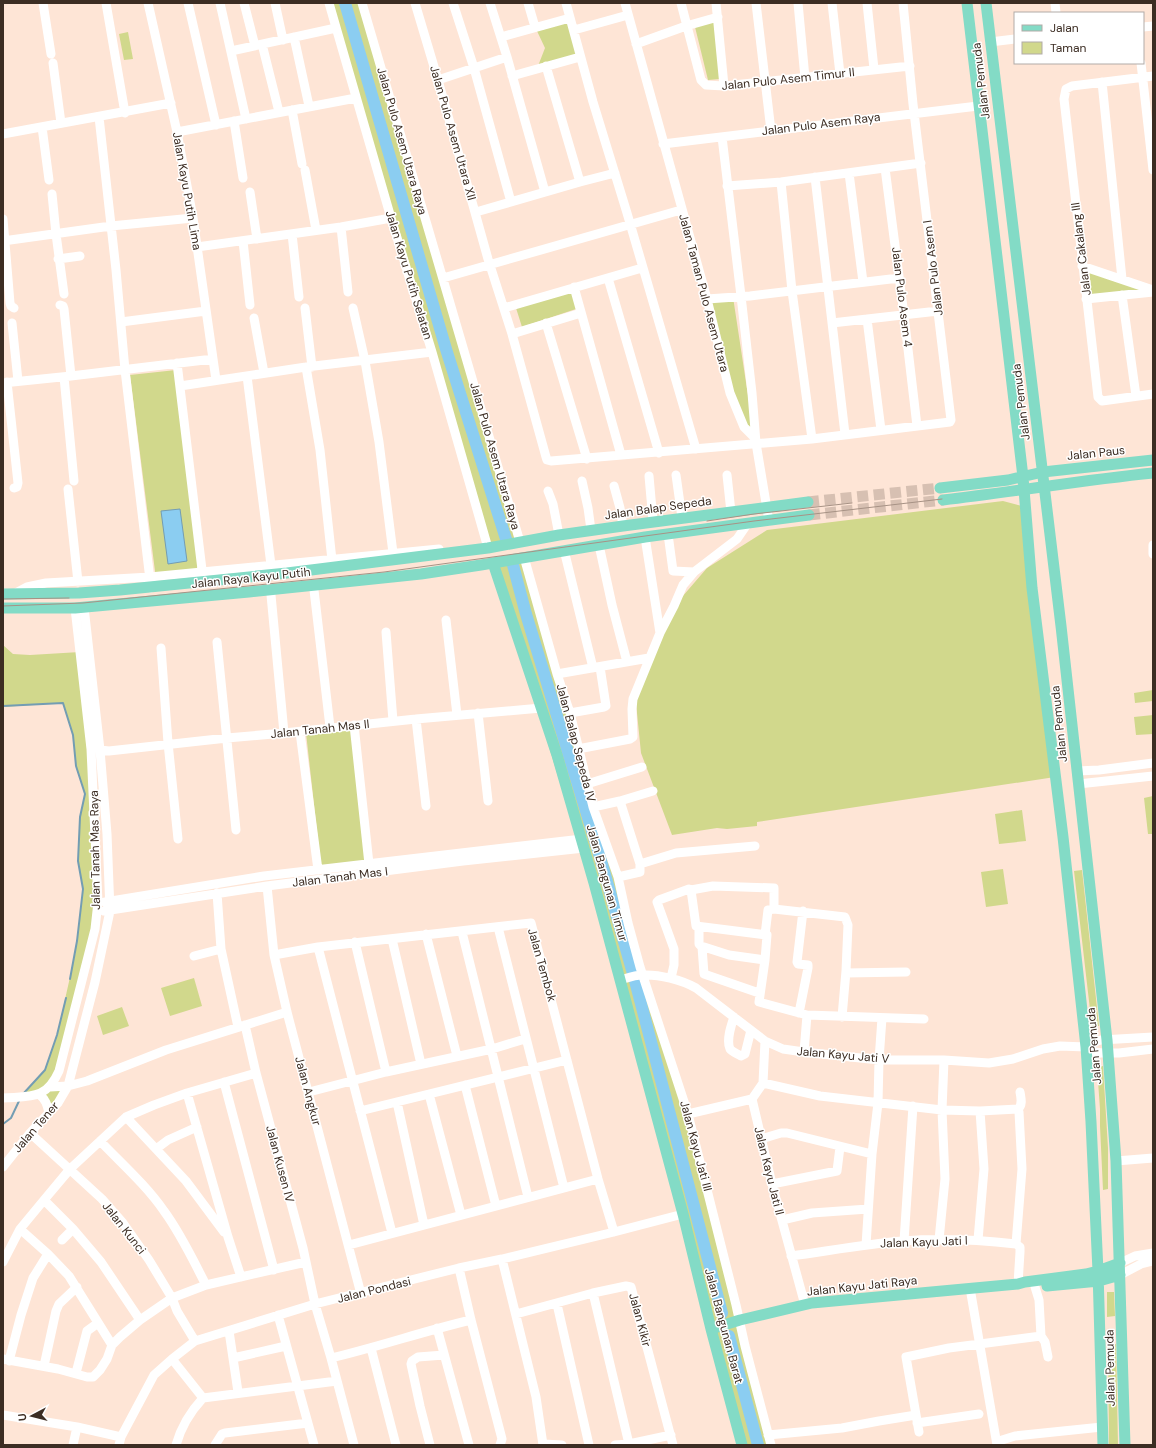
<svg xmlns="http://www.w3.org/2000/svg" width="1156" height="1448" font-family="'DM Sans',sans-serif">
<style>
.green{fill:#d1d88c}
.water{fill:#8bcdf1;stroke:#739db3}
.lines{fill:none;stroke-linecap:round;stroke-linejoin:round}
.stream{stroke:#739db3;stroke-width:2}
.river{stroke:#8bcdf1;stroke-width:12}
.major-tunnel{stroke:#d7c0b2;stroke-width:11;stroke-dasharray:11 5.5;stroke-linecap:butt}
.minor{stroke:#fff;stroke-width:9}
.major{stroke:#83dbc6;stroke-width:11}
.tram{stroke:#a79285;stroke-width:1}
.labels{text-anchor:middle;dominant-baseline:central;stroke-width:3;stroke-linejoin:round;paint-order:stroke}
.street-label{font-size:12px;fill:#3c2d23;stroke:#fff}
</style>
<rect width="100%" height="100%" fill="#fee5d6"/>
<path class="green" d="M329,3H362L520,542L488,548Z
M714,21L720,79L708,80L695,27Z
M569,22L578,55L538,66L545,48L537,31Z
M128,32L133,59L124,60L119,34Z
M1089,271L1149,290L1091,297Z
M574,291L579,308L522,327L516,308Z
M733,297L754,435L744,423L703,300Z
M176,370L206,576L156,579L130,375Z
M1003,501L1026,507L1055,777L757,822V826L727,829L717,828L672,835L641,753L636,703L655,638L682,597L707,568L767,530Z
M524,557L628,923L688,1114L771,1445H742L620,980L493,563Z
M3,645L13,654L30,655L80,652L98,902L79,994L50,1086H68L49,1113L44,1098L21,1096L45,1070L57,1035L75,955L83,889L78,861L80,817L85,794L76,766L73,735L63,703L3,707Z
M1153,690V701L1135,703L1134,693Z
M1153,715V734L1136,735L1134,717Z
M351,729L365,862L321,867L306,733Z
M1153,796V834H1148L1144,798Z
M1022,810L1026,841L999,844L995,814Z
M1003,869L1008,904L986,907L981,872Z
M1082,870L1099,1026L1092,1027L1074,871Z
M194,978L202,1006L170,1016L161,988Z
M122,1007L129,1026L103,1035L97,1016Z
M1103,1066L1108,1148V1189L1103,1190L1100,1126V1109L1097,1067Z
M1107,1292H1114L1115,1316L1107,1317Z
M1116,1344L1118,1445H1109L1108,1345Z"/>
<path class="water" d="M180,509L187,561L168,564L161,511Z"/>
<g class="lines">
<path class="stream" d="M3,706L63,703L73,735L76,766L85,794L80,817L78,861L83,889L77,941L70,979
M23,1094L45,1070L57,1035L66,998
M3,1124L11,1118L19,1101"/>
<path class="river" d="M345,3L446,349L506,539
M513,565L526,614L600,857L634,977L722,1313
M729,1336L758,1445"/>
<path class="major-tunnel" d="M808,502L940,488
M809,515L943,500"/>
<path class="minor" d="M43,3L51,54
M106,3L125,113
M148,3L177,132L193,218L216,380
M188,3L216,125
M220,3L246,119
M244,3L255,46
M275,3L283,40
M329,3L391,218L432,352L488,548
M362,3L520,542
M415,3L438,80L488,259L512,334L546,457L547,460L551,461L812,439L950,422L951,420L913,104L903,3
M453,3L474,68L511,202
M490,3L507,57L545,192
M528,3L535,27
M566,3L593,102L627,213L696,449
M625,3L707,299L730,393L744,427L755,438
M681,3L701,80L706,85L724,86L910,66
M716,3L724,86
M756,3L771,131
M798,3L805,78
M832,3L840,74
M867,3L874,69
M1055,3L1056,13
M1143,27L1153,26
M574,30L628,15
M294,37L309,106
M501,37L570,18
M990,42L1015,39
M262,44L279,112
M636,44L686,26L718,17
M231,51L336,28
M53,63L61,123
M1141,63L1153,170
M546,66L580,182
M512,76L580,57
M1153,76L1072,86L1066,89L1064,99L1098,397L1102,401L1153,394
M438,80L507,57
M1102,82L1122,279
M292,110L302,164
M99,117L116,270L125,370L151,588
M234,121L243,178
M42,127L49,180
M177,132L356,98
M3,134L171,103
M722,137L741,296L752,393L756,443L769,521
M663,144L978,106
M885,168L904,315L917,426
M305,170L316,230
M849,173L863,282
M815,177L845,434
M781,182L792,291L812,439
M727,186L781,182L921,163
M250,192L257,239
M52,194L56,234L64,294
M476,212L580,182L615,173
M3,219L10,303L11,306L14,308
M341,227L348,292
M292,234L299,297
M3,241L111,226L193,218
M243,241L250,305
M197,247L341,227L391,218
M58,259L80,256
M1082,266L1153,290
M443,278L681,210
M608,278L659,453
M574,287L621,455
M1122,295L1136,396
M707,299L750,296L899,278
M1086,299L1153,292
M60,305L63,306L64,309L71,376
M305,308L312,367
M353,308L365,361L379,442L393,553
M504,308L642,268
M254,318L264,373
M867,319L881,430
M121,322L206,311
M12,323L18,381
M546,323L587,459
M832,323L938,311
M512,334L581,313
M177,363L203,578
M306,367L320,450L332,560
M247,376L271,565
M64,377L74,481
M7,382L18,483L17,487L14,488
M3,383L71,376L213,359
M180,386L306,367L432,352
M676,475L682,518
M727,475L731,512
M649,476L653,521
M582,481L588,508L591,530
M614,486L620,508L623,526
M68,489L78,582
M548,491L553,504L559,535
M668,534L673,571L694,572
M645,537L660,633
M599,545L612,605L627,662
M1153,545V554
M564,550L593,668
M524,557L557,674L570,713L593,807L618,877L628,923L640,967L688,1114L736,1305L745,1346L771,1445
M314,590L330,727
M14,594L27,587L46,583L150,577L439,549
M271,595L284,733
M446,620L457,715
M386,632L393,721
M217,642L236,830
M161,648L168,743L178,839
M557,674L649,658
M478,713L488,801
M570,713L604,707L606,706L600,667
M416,719L426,806
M354,725L369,864
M300,732L318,870
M578,749L630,739L633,737L632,709L633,699L660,633L674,606L683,585L694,572L737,539L748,523
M100,750L109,751L227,738L284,733L416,719L541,708
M1077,771L1099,770L1153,763
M587,784L642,767
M1078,784L1153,776
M620,801L640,864
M593,807L620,801L653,791
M618,877L640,872V864L676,853L755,846
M267,886L274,955L287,1012L361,1294
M691,890L713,886L774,888V909L768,910L765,935
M217,893L221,949L238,1027
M105,902L264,876L582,839
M774,909L845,917L848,925L846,971L842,1017
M104,911L267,886L463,861L584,848
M498,927L564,1188
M699,927V944L701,946L729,955L765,960
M462,932L528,1197
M426,934L457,1056
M392,939L421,1064
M355,942L386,1072
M318,947L392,1233
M702,947L704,974L759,993
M274,955L318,947L531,923L598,1179L614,1232
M194,956L221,949
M846,973L906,972
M671,978L674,965V949L657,902L659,900L689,889L691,890L696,926L767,935L765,960L759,1002L807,1015L804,1052
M620,980C627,978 635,975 642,975C659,974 682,980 696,988L765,1041L783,1049L804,1052L879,1060H944L989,1063L1013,1059L1043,1049L1060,1046L1086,1047L1095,1052L1102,1053H1119L1153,1049
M799,1013L808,968V965L798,964L797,962L803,911
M807,1015L924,1019
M734,1017C731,1026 726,1040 730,1049C732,1052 738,1054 741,1056L745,1054L751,1030
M245,1025L256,1073L303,1248L315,1304L331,1358L354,1445
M1086,1047L1094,1042L1101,1040L1153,1037
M224,1082L274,1270
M763,1083L820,1096L942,1110L980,1111L1018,1109
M465,1085L496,1206
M50,1087L68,1086L87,1081L166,1050L287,1012
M309,1092L386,1072L492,1049L525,1039
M187,1093L228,1237L241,1277
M429,1094L461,1215
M40,1095C46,1100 47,1105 49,1113
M3,1098C31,1096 46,1100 59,1071L95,929L98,902L91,749L75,608
M752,1099L763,1083L765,1041
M397,1102L424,1225
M1018,1109C1023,1105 1021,1098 1020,1092
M360,1111L567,1060
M688,1114L752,1099L772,1184L805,1305
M126,1117L186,1181L224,1232
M30,1133L102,1199L123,1223L149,1260L172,1298L177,1311L195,1341
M761,1139L781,1133H787L872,1154
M100,1141C122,1164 146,1185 164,1211C181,1234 193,1260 206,1285
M156,1149L168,1140L197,1127
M1116,1161L1153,1158
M3,1167L30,1133L58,1103L68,1086L95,982L110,911L107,834L100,750L84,607
M772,1184L837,1171L840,1147
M44,1200L73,1229L101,1262L140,1320
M782,1220L812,1213L868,1209
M20,1229L48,1254L69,1276L112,1345
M62,1240L73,1229
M939,1240L945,1179L942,1110L944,1060
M978,1240L984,1169L980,1111
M904,1241L913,1106
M1016,1244L1022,1169L1019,1112L1018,1109
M349,1245L598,1179
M866,1245L872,1154L878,1103L879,1060L882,1018
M791,1256C828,1251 866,1244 903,1241C941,1238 979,1240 1016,1244L1020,1247V1252L1018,1284
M502,1259L536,1397L543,1445
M3,1262L20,1229L44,1200L70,1169L126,1117L154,1105L187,1093L256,1073
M1120,1263L1135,1256L1153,1253
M459,1268L471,1320L502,1439L500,1445
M1120,1275L1141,1264L1153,1261
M1035,1287L1039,1300L1041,1336
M970,1288L997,1445
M593,1293L629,1444
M557,1304L589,1445
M516,1314L593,1293L626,1286L631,1287L673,1445
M278,1315L314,1445
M437,1328L469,1445
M229,1331L238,1392
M1041,1336L1045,1342L1048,1357
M371,1348L396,1445
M233,1358L286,1346
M331,1358C378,1347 424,1331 471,1320
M3,1359L58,1369L87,1377H93L100,1370L107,1359L112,1345L120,1337L140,1320L172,1298L206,1285L306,1262
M172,1359L203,1398
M9,1361L21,1315L33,1278L48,1254
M44,1366L56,1311L59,1304L77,1287
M76,1373L87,1331L98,1323
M3,1415L77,1427L121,1437
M917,1423L979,1414
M919,1432L906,1357L949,1348L1041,1336
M768,1435L842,1428L879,1421L916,1415
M543,1444L562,1445
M73,1445L77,1427
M119,1445L121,1437L154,1375L172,1359L195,1341L315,1304L459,1268L502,1259L614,1232L683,1214
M176,1445C181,1427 190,1412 203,1398L337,1381
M215,1445L222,1434L225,1433L308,1423
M430,1445L420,1406L411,1364L412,1361L418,1357L444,1355
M615,1445L629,1444L671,1435
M997,1445L1002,1440L1015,1436L1102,1427"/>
<path class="major" d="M967,3L1023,477L1032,588L1063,837L1086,1047L1091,1122L1098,1271L1103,1445
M986,3L1061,626L1107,1040L1116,1161L1125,1445
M940,488L1008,480L1043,472L1153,460
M943,500C1013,492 1083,480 1153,473
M493,563L557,755L594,883L683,1214L711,1329L742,1445
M3,594L79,593L120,590L287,573L488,548L559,535L623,526L808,502
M3,608H75L249,592L421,574L481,565L645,537L809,515
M1047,1286L1099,1281L1120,1275
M711,1329L740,1320L812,1303L1018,1284L1025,1282L1086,1274L1098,1271L1120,1263"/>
<path class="tram" d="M707,521L754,514L852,503
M3,599L69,598
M3,606L83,603L384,572L754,521L942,499"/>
</g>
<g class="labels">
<g class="street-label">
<text transform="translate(788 79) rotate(-6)">Jalan Pulo Asem Timur II</text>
<text transform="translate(981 81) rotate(-97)">Jalan Pemuda</text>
<text transform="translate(821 124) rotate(-7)">Jalan Pulo Asem Raya</text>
<text transform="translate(453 133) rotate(74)">Jalan Pulo Asem Utara XII</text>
<text transform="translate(402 141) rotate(74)">Jalan Pulo Asem Utara Raya</text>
<text transform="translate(187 191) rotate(80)">Jalan Kayu Putih Lima</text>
<text transform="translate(1081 249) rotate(-97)">Jalan Cakalang III</text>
<text transform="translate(933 268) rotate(-97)">Jalan Pulo Asem I</text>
<text transform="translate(409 275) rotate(73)">Jalan Kayu Putih Selatan</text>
<text transform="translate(704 293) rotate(75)">Jalan Taman Pulo Asem Utara</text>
<text transform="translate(902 297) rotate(83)">Jalan Pulo Asem 4</text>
<text transform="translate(1021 402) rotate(-97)">Jalan Pemuda</text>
<text transform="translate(1096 453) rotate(-6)">Jalan Paus</text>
<text transform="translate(495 456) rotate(74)">Jalan Pulo Asem Utara Raya</text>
<text transform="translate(658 508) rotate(-8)">Jalan Balap Sepeda</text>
<text transform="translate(251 578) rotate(-6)">Jalan Raya Kayu Putih</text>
<text transform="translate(1059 724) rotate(-96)">Jalan Pemuda</text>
<text transform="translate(320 729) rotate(-6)">Jalan Tanah Mas II</text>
<text transform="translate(576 743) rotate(75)">Jalan Balap Sepeda IV</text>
<text transform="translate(95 850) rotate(-91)">Jalan Tanah Mas Raya</text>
<text transform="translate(340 877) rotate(-7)">Jalan Tanah Mas I</text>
<text transform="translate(607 883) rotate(74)">Jalan Bangunan Timur</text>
<text transform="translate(542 965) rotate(74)">Jalan Tembok</text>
<text transform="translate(1094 1046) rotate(-95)">Jalan Pemuda</text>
<text transform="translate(843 1055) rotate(5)">Jalan Kayu Jati V</text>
<text transform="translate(308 1091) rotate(75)">Jalan Angkur</text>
<text transform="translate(36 1127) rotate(-49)">Jalan Tener</text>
<text transform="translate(696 1146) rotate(75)">Jalan Kayu Jati III</text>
<text transform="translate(280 1164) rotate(75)">Jalan Kusen IV</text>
<text transform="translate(769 1171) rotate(76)">Jalan Kayu Jati II</text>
<text transform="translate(124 1228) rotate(52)">Jalan Kunci</text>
<text transform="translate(924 1242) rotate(-2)">Jalan Kayu Jati I</text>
<text transform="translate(862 1286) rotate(-6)">Jalan Kayu Jati Raya</text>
<text transform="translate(374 1290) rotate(-14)">Jalan Pondasi</text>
<text transform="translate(640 1320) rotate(75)">Jalan Kikir</text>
<text transform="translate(724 1326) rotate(75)">Jalan Bangunan Barat</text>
<text transform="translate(1110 1368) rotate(-91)">Jalan Pemuda</text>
</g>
</g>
<rect width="1156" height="1448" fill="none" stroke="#3c2d23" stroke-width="8"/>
<rect x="1014" y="12" width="130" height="52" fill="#ffffff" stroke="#b1aba7"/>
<rect x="1022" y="25" width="20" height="6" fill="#83dbc6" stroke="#b1aba7"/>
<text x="1050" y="32" font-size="12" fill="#3c2d23">Jalan</text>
<rect x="1022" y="42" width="20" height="12" fill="#d1d88c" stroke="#b1aba7"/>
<text x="1050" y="52" font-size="12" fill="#3c2d23">Taman</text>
<g transform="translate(32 1416) rotate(263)" stroke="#ffffff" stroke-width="3" paint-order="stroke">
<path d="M0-3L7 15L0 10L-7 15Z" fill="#3c2d23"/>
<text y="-6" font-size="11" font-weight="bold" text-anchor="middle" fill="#3c2d23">U</text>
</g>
</svg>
